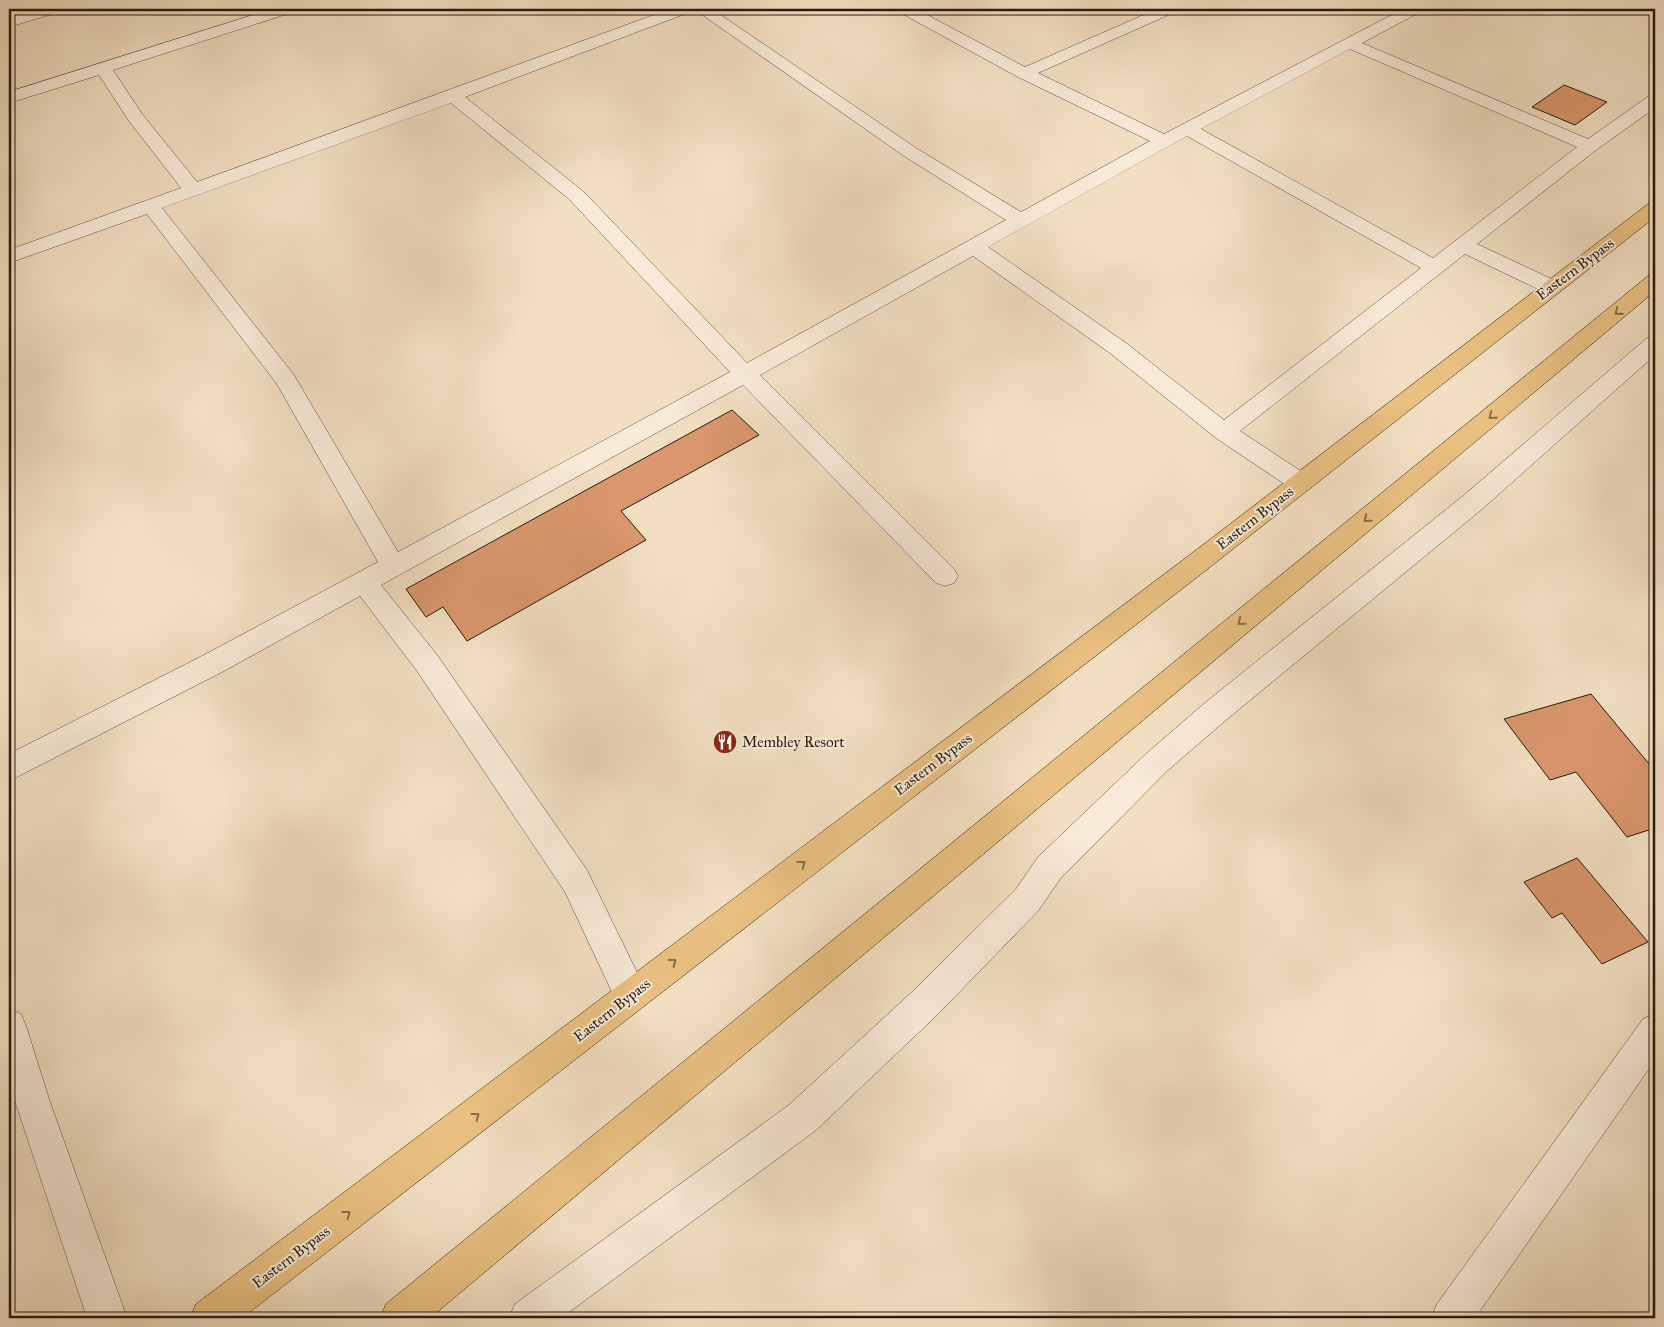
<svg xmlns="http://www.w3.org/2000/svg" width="1664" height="1327" font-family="'IM FELL Great Primer',serif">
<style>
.building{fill:#da966c;stroke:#261b0f}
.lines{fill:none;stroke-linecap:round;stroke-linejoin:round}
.minor-casing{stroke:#594c3c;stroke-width:1}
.major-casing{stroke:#261b0f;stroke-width:1}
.minor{fill:#f7ead7;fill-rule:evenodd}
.major{fill:#e9c081;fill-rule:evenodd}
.oneway{stroke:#886e48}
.labels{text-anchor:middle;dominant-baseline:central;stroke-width:4;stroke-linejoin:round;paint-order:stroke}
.street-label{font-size:15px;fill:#261b0f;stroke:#f7ead7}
.poi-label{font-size:15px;fill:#261b0f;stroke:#f7ead7;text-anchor:start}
</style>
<rect width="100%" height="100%" fill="#f2dfc2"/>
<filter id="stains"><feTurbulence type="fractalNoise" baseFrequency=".004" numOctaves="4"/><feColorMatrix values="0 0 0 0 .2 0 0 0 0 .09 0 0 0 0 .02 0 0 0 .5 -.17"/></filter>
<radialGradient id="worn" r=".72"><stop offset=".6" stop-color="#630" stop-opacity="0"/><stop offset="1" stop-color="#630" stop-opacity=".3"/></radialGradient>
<path class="building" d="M1564,85L1607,102L1575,125L1532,107Z
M732,410L759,435L621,511L646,540L467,641L443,607L426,617L406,589Z
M1591,694L1655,771V828L1627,837L1576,772L1550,780L1504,719Z
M1577,858L1648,942L1602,964L1562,913L1552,918L1524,882Z"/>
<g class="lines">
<g class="minor-casing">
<path id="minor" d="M37,9H61L59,12L9,27V17Z
M272,9H295L293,12L113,70L142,114L197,182L670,9H692L690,12L465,97L584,192L747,363L1006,220L904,156L694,9H712L916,148L1021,212L1150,141L1018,77L899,12L897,9H916L1025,67L1157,9H1177L1175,12L1038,73L1164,134L1403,9H1422L1420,12L1362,43L1588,139L1649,96L1655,95V108L1596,150L1477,244L1558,282L1561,287L1558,292L1551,293L1544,292L1465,254L1240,431L1310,477L1313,483L1310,489L1301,492L1292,489L1216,438L1110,353L973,256L760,375L954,569L958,576L954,583L945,586L936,583L743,385L381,585L437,655L587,870L648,995L643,1007L631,1012L619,1007L565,892L417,671L360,596L224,671L9,781V754L204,655L378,562L277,384L147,214L9,263V250L181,188L129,121L99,75L9,103V92ZM1350,49L1577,147L1433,258L1201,129ZM451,103L570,200L730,372L398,552L294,375L162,208ZM1187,136L1421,268L1224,420L1126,343L988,247Z
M1655,336V355L1481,510L1226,720L1167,771L1060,879L1038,911L936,1016L815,1131L561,1318H509L515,1304L789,1105L912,992L1016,889L1038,857L1147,753L1206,702L1463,496L1647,338Z
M9,1009L21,1014L26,1026L50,1102L127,1318H87L9,1083Z
M1655,1014V1060L1475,1318H1431L1437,1304L1643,1019Z"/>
</g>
<g class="major-casing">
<path id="major" d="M1655,202V217L1205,571L242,1318H190L196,1304L1187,557L1648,204Z
M1655,275V291L430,1318H380L386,1304L1648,276Z"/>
</g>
<use href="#minor" class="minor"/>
<use href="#major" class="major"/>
</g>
<defs><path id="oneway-chevron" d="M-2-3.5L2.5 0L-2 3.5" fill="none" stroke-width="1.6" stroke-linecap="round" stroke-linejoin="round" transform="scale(1.25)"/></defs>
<g class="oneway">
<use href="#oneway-chevron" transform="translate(1618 312) rotate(141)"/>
<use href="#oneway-chevron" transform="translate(1492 416) rotate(141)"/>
<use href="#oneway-chevron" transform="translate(1367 519) rotate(141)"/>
<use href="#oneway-chevron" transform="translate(1241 622) rotate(141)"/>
<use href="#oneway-chevron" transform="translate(802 864) rotate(-37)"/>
<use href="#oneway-chevron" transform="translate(673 962) rotate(-37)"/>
<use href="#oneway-chevron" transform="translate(476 1116) rotate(-37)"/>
<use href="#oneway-chevron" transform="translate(347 1214) rotate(-37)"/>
</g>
<defs>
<g id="restaurant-disc" transform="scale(1.25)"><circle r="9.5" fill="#8f2418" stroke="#f7ead7"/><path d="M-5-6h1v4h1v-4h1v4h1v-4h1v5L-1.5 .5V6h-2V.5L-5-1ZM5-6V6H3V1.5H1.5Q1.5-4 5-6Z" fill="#fff"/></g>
</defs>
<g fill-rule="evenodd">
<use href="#restaurant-disc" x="725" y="742"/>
</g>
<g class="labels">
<g class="street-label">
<text transform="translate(1575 269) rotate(-37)">Eastern Bypass</text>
<text transform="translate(1255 518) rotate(-38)">Eastern Bypass</text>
<text transform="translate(933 764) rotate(-37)">Eastern Bypass</text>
<text transform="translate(612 1010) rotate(-38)">Eastern Bypass</text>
<text transform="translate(291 1257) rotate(-37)">Eastern Bypass</text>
</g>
<g class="poi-label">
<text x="742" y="742">Membley Resort</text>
</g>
</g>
<rect width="1664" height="1327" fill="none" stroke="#f2dfc2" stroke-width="30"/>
<rect x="10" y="10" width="1644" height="1307" fill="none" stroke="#261b0f" stroke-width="2.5"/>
<rect x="15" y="15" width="1634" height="1297" fill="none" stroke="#261b0f"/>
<rect width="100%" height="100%" filter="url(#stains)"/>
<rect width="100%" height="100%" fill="url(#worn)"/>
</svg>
